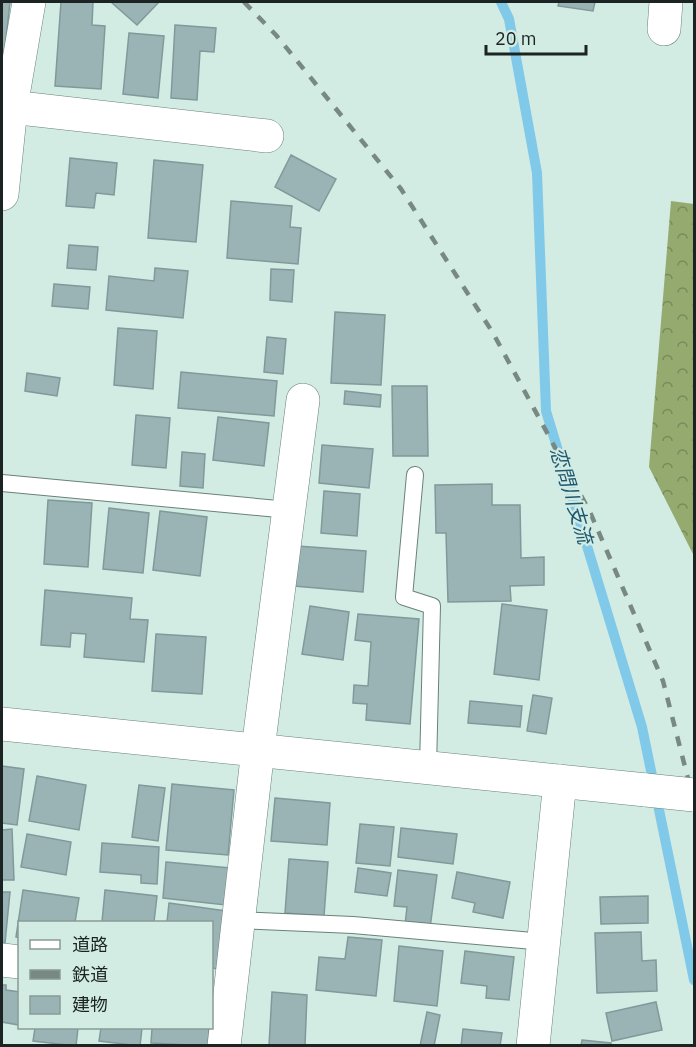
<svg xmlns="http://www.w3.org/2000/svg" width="696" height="1047" font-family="'IBM Plex Sans','Noto Sans JP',sans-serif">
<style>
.forest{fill:url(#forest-crowns)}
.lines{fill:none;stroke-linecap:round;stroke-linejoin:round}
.stream{stroke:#80c9e8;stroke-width:10}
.building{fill:#9ab4b6;stroke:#80999b;stroke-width:1.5}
.service-casing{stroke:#6a817a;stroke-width:18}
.minor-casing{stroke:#6a817a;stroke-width:34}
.tertiary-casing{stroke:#6a817a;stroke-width:34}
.service{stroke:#fff;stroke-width:16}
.minor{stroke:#fff;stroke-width:33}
.tertiary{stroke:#fff;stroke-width:33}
.rail{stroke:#788984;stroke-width:4.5;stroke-dasharray:10 10;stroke-linecap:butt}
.tertiary-bridge-casing{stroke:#6a817a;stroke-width:34;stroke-linecap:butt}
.tertiary-bridge{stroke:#fff;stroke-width:33}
.labels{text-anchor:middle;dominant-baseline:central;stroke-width:4.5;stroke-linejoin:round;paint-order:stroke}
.water-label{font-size:20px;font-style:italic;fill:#1e586e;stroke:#d2ebe3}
</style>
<defs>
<pattern id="forest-crowns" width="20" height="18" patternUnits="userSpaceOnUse" patternTransform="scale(1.5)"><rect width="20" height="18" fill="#94aa6f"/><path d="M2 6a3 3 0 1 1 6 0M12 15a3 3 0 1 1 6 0" fill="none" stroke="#788a5b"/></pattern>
</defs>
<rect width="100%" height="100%" fill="#d2ebe3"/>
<path class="forest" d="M671,201L694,204V556L649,467Z"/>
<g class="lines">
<path class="stream" d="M501,2L509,19L537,173L546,411L642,727L694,980"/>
</g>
<path class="building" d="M2,2H10L2,75Z
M61,2H93L92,25L105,26L101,89L55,86Z
M111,2H159L137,25Z
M559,2H595L593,11L558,6Z
M175,25L216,28L214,52L200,51L197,100L171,98Z
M129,33L164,36L158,98L123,94Z
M291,155L336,179L319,211L275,187Z
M70,158L117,163L114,195L96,193L94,208L66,206Z
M154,160L203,165L196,242L148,238Z
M231,201L292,206L290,227L301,228L298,264L227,258Z
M69,245L98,247L96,270L67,268Z
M155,268L188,271L183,318L106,310L109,276L154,281Z
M271,269L294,270L292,302L270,300Z
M54,284L90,287L88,309L52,306Z
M335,312L385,315L381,385L331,383Z
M118,328L157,331L153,389L114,385Z
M267,337L286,339L283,374L264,372Z
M181,372L277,381L274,416L178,408Z
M27,373L60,378L57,396L25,391Z
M392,386H427L428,456H393Z
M345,391L381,395L380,407L344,404Z
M136,415L170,418L166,468L132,465Z
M218,417L269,423L264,466L213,460Z
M322,445L373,449L369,488L319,483Z
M182,452L205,454L203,488L180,486Z
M492,484V505H520L521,558L544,557V585L510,586L511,601L448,602L446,533H436L435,485Z
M324,491L360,494L357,536L321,533Z
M48,500L92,503L88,567L44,564Z
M109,508L149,513L143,573L103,569Z
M160,511L207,517L200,576L153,570Z
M297,546L366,551L363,592L294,586Z
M45,590L132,598L130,619L148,620L144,662L84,657L86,634L71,633L70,647L41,645Z
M502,604L547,610L539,680L494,674Z
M310,606L349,612L343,660L302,654Z
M358,614L419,619L410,724L366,720L367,704L353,703L354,685L368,686L371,642L355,640Z
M156,634L206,637L202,694L152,691Z
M533,695L552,698L546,734L527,731Z
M470,701L522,706L520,727L468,723Z
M2,766L24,769L17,825L2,823Z
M37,776L86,785L79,830L29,821Z
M172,784L234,790L228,855L166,850Z
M139,785L165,788L158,841L132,837Z
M275,798L330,803L327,845L271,841Z
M360,824L394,827L390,866L356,863Z
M401,828L457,834L453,864L398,857Z
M12,829L14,880H2V830Z
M27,834L71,842L66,875L21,867Z
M102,843L159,847L157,884L141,883V875L100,872Z
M289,859L328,862L324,916L285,913Z
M166,862L230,868L226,905L163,898Z
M358,868L391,873L387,896L355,892Z
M398,870L437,875L430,928L405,925L407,907L394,906Z
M457,872L510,882L503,918L473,912L475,903L452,898Z
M23,890L79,898L75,922H20V938L16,937Z
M105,890L157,896L154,922H102Z
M2,892H10L5,943H2Z
M648,896V923L601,924L600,897Z
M169,903L226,911L219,969L212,968V922H167Z
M641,932L642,961L656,960L657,991L597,993L595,933Z
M348,937L382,940L376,996L316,990L319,957L345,959Z
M399,946L443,951L437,1006L394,1001Z
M465,951L514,957L509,1000L486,998L487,986L461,983Z
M2,985H6V990L20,992L19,1025L2,1022Z
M272,992L307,995L305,1046H269Z
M656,1002L662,1030L612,1041L606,1013Z
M427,1012L440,1015L434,1046H420Z
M35,1028H78L76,1046L33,1041Z
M101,1028H142L140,1046L99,1041Z
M152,1028H209L208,1046L151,1043Z
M463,1029L502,1033L500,1046H461Z
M582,1040L611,1043V1046H581Z"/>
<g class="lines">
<g class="service-casing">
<path id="service" d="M415,475L404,597L432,606L428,767
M2,483L289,510
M238,920L353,925L544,942"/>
</g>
<g class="minor-casing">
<path id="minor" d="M664,29L666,2
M2,106L267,136
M2,194L11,107L29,2
M2,960L20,962
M224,1046L258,749L303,400"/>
</g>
<g class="tertiary-casing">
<path id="tertiary" d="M2,724L646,790
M533,1046L560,781"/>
</g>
<use href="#service" class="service"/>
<use href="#minor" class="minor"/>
<use href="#tertiary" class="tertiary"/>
<path class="rail" d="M244,2L276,35L401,189L493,333L590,512L663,681L694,802"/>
<g class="tertiary-bridge-casing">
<path id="tertiary-bridge" d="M646,790L694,795"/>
</g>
<use href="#tertiary-bridge" class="tertiary-bridge"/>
</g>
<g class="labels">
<g class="water-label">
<text transform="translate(572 495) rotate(73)">恋問川支流</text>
</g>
</g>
<rect width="696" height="1047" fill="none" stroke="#1b2422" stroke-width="6"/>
<rect x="18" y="921" width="195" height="108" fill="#d2ebe3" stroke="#899b96" stroke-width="1.5"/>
<rect x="30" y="940" width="30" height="9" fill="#ffffff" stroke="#899b96" stroke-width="1.5"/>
<text x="72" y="951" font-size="18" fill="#1b2422">道路</text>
<rect x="30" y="970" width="30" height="9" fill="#788984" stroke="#899b96" stroke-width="1.5"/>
<text x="72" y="981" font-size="18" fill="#1b2422">鉄道</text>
<rect x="30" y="996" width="30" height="18" fill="#9ab4b6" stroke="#899b96" stroke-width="1.5"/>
<text x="72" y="1011" font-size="18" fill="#1b2422">建物</text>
<path d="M486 45v9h100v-9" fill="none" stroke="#1b2422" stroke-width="3"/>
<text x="495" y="45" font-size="18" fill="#1b2422" stroke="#d2ebe3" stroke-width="4.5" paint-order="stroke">20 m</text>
</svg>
